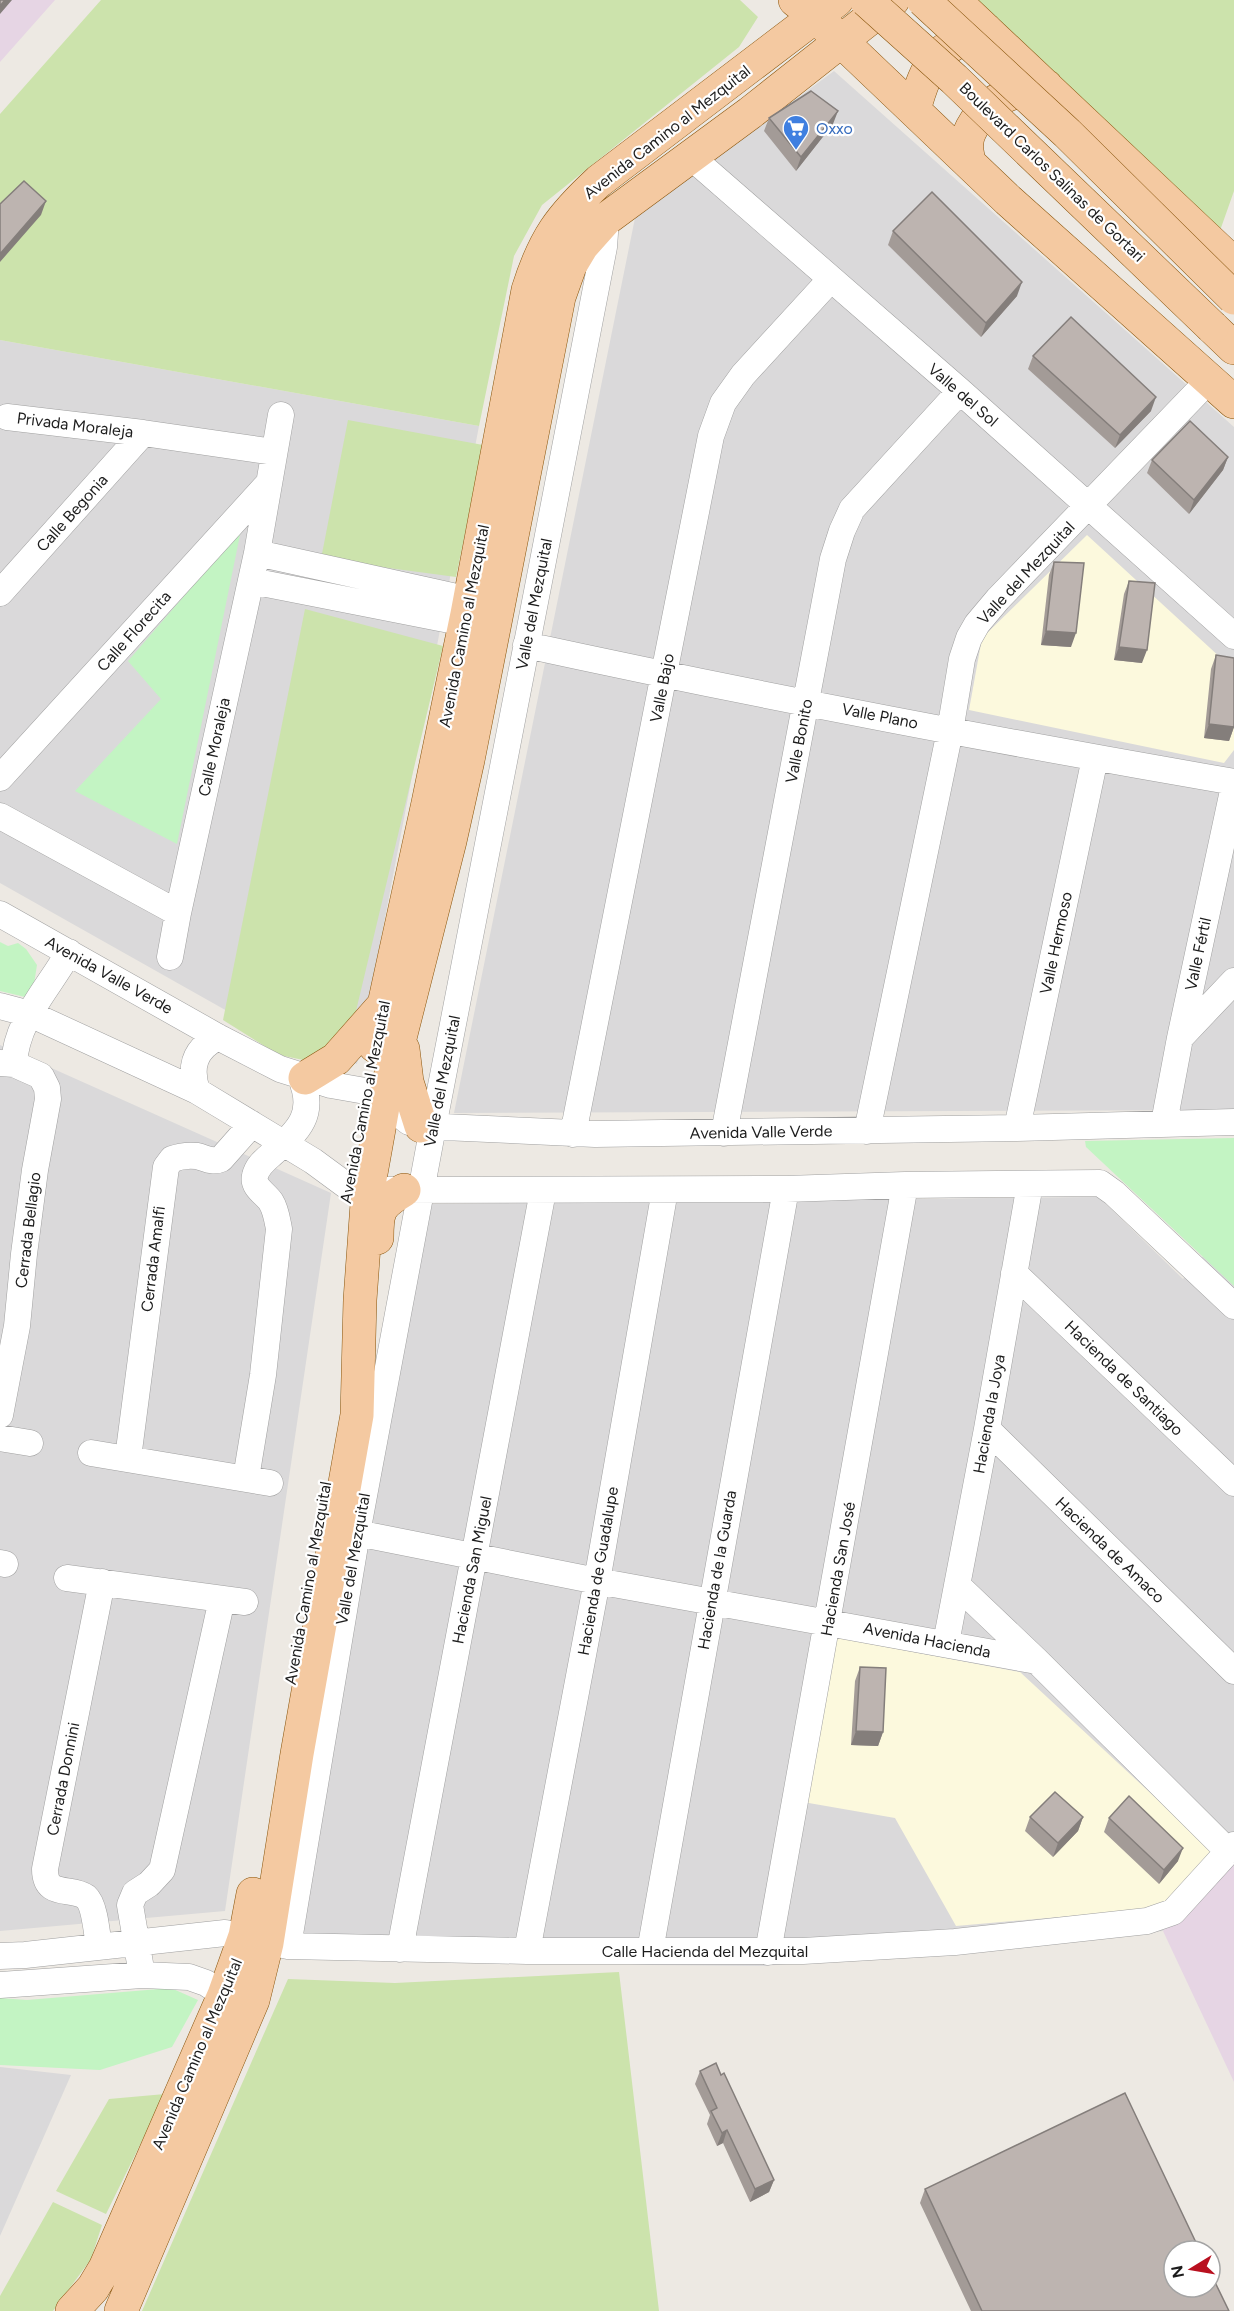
<svg xmlns="http://www.w3.org/2000/svg" width="1234" height="2311" font-family="Figtree,sans-serif">
<style>
.residential{fill:#dad9da}
.industrial{fill:#e6d5e4}
.education{fill:#fcf9dd}
.grass{fill:#cce3ac}
.park{fill:#c3f4c3}
.lines{fill:none;stroke-linecap:round;stroke-linejoin:round}
.minor-casing{stroke:#a0a0a0;stroke-width:27}
.major-casing{stroke:#89550c;stroke-width:34}
.minor{stroke:#fff;stroke-width:26}
.major{stroke:#f4c9a1;stroke-width:33}
.major-bridge-casing{stroke:#89550c;stroke-width:34;stroke-linecap:butt}
.major-bridge{stroke:#f4c9a1;stroke-width:33}
.wall{fill:#a39b97}
.shaded-wall{fill:#847e7b}
.building{fill:#bdb4b0;stroke:#847e7b;stroke-width:1.5}
.labels{text-anchor:middle;dominant-baseline:central;stroke-width:4.5;stroke-linejoin:round;paint-order:stroke}
.shop-label{font-size:16px;fill:#366cbe;stroke:#fff;text-anchor:start}
.street-label{font-size:16px;fill:#1c1c1c;stroke:#fff}
</style>
<rect width="100%" height="100%" fill="#ede9e3"/>
<path class="residential" d="M834,71L1234,427V1110L454,1113L635,218Z
M0,340L479,426L357,1064L291,1047L0,883Z
M0,1045L331,1193L225,1911L0,1931Z
M1099,1197L1183,1279L1234,1221V1856L1163,1931L764,1966L649,1965L300,1947L424,1204Z
M0,2067L71,2075L0,2236Z"/>
<path class="industrial" d="M0,0H55L0,62Z
M1234,1856V2082L1163,1931Z"/>
<path class="education" d="M1087,535L1234,670V750L1224,763L969,710L982,638Z
M833,1637L1020,1672L1213,1851L1163,1908L956,1926L895,1818L803,1802Z"/>
<path class="grass" d="M101,0H740L758,17L739,47L542,205L514,256L479,426L0,340V114Z
M960,0H1234V191L1216,242Z
M348,420L483,445L456,577L321,559Z
M305,609L443,646L351,1032L323,1064L279,1055L223,1020Z
M619,1972L659,2311H142L288,1979L395,1983Z
M165,2094L106,2214L56,2191L109,2099Z
M53,2202L102,2225L91,2259L53,2311H0V2296Z"/>
<path class="park" d="M241,530L177,844L75,791L161,699L128,661Z
M0,942L8,946L18,943L26,949L37,965L34,984L25,997L0,991Z
M1234,1138V1286L1086,1147L1085,1141Z
M171,1988L198,2000L172,2047L100,2070L0,2065V1998L27,2000Z"/>
<g class="lines">
<g class="minor-casing">
<path id="minor" d="M690,156L960,391L1234,636
M7,417L143,433L274,452
M257,553L470,600
M251,581L465,623
M0,593L143,433
M526,645C761,696 997,741 1234,782
M0,778L268,484
M0,816L178,913
M0,914L218,1037L280,1069L331,1085L371,1092L409,1122L421,1126L595,1134L1017,1128L1234,1122
M170,957L178,913L257,553L281,415
M0,1006L30,1014L197,1091L313,1161L347,1186L368,1190L786,1189L905,1185L1100,1183L1114,1193L1234,1306
M1180,1038L1234,981
M0,1063L14,1064L41,1076L47,1088L48,1099L35,1170L24,1254L17,1326L0,1415
M14,1064C16,1020 49,988 69,952
M197,1091C189,1066 195,1049 218,1037
M1164,1123L1180,1038L1234,786
M1017,1128L1095,758
M867,1131L950,731L962,659L969,638L977,624L998,599L1209,380
M724,1133L833,559L842,531L852,509L960,391
M573,1134L711,436L723,403L743,375L830,280
M1014,1273L1234,1483
M987,1429L1234,1671
M0,1438L30,1443
M91,1453L270,1483
M128,1458L166,1167L172,1159C180,1156 188,1155 197,1156C206,1158 212,1163 221,1159L252,1124
M246,1478L263,1375L279,1229C277,1219 276,1210 271,1202C266,1194 252,1187 255,1176C257,1166 265,1160 272,1154C299,1130 317,1114 300,1076
M357,1533L597,1581L1037,1661
M0,1563L5,1564
M67,1578L245,1602
M957,1585L1037,1661L1228,1851
M946,1643L987,1429L1030,1184
M288,1946L357,1533L433,1127L604,247L606,219
M99,1947C97,1935 95,1905 86,1897C71,1886 45,1899 45,1869L102,1582
M400,1949L543,1191
M527,1951L597,1581L665,1190
M650,1951L786,1189
M768,1952L905,1185
M0,1956L25,1955L225,1933L288,1946L527,1951H803L955,1942L1147,1921L1173,1912L1234,1845
M142,1975L130,1905L135,1893L149,1884L162,1870L222,1599
M0,1985L142,1975L189,1977L206,1983L224,1995"/>
</g>
<g class="major-casing">
<path id="major" d="M795,0L816,17L1008,200L1234,402
M954,0L1234,264
M914,110C927,62 937,46 986,30
M969,162C968,156 966,149 967,143C967,136 972,127 976,121C993,96 1016,90 1046,86
M1212,327L1234,348
M375,1046L428,803L467,614L528,290C544,239 560,217 599,181L837,0
M403,1049L407,1082L421,1126
M305,1078L336,1059L382,1007
M377,1238C377,1210 379,1205 404,1190
M72,2311L93,2288L105,2268L224,1995L245,1936L253,1894
M121,2311L253,2000L267,1943L297,1754L357,1415L360,1300L368,1190L384,1101L450,841L468,760L559,297L570,266L582,246L606,219L750,113L893,0"/>
</g>
<use href="#minor" class="minor"/>
<use href="#major" class="major"/>
<g class="major-bridge-casing">
<path id="major-bridge" d="M866,0L954,79L1212,327
M923,0L1067,133L1234,298"/>
</g>
<use href="#major-bridge" class="major-bridge"/>
</g>
<path class="wall" d="M769,118L833,124L796,171L764,131Z
M893,231L1017,296L981,337L888,245Z
M1033,356L1151,411L1115,448L1028,369Z
M1228,457L1223,470L1189,514L1147,473L1152,460Z
M1054,562L1071,647L1041,645L1049,575Z
M1129,581L1142,663L1114,660L1124,594Z
M1216,655L1234,727L1229,741L1204,738L1211,669Z
M860,1667L883,1732L878,1746L851,1745L855,1681Z
M1030,1817H1083L1078,1831L1053,1857L1025,1831Z
M1109,1818L1178,1861L1159,1884L1104,1832Z
M700,2071L774,2180L769,2192L750,2202L723,2143L717,2146L707,2124L710,2115L695,2084Z
M925,2189L1229,2311H971L920,2203Z"/>
<path class="shaded-wall" d="M5,0H12L0,14V6Z
M838,111L833,124L796,171L801,157Z
M46,201L41,215L0,262V254Z
M1022,282L1017,296L981,337L986,323Z
M1156,397L1151,411L1115,448L1120,435Z
M1228,457L1223,470L1189,514L1194,500Z
M1046,631L1076,633L1071,647L1041,645Z
M1119,647L1147,650L1142,663L1114,660Z
M1209,724L1234,727L1229,741L1204,738Z
M856,1731L883,1732L878,1746L851,1745Z
M1083,1817L1078,1831L1053,1857L1058,1843Z
M1183,1848L1178,1861L1159,1884L1164,1870Z
M727,2130L723,2143L717,2146L722,2133Z
M774,2180L769,2192L750,2202L755,2189Z"/>
<path class="building" d="M0,0H5L0,6Z
M811,91L838,111L801,157L769,118Z
M24,181L46,201L0,254V204Z
M932,192L1022,282L986,323L893,231Z
M1071,317L1156,397L1120,435L1033,356Z
M1190,421L1228,457L1194,500L1152,460Z
M1054,562L1084,563L1076,633L1046,631Z
M1129,581L1155,583L1147,650L1119,647Z
M1216,655L1234,658V727L1209,724Z
M860,1667L886,1668L883,1732L856,1731Z
M1055,1792L1083,1817L1058,1843L1030,1817Z
M1129,1796L1183,1848L1164,1870L1109,1818Z
M716,2063L721,2075L724,2073L774,2180L755,2189L727,2130L722,2133L711,2111L717,2108L700,2071Z
M1125,2093L1200,2251H1174V2287H1210V2272L1229,2311H982L925,2189Z"/>
<defs>
<g id="supermarket-pin" transform="scale(1.35)"><path d="M0 17L-7.5 6A9.5 9.5 0 1 1 7.5 6Z" fill="#3f7fe0" stroke="#fff"/><path d="M-6-5.5h2.5l.6 2H6L4.5 2H-2.5L-4.4-4H-6ZM-1.5 3.2a1.3 1.3 0 1 0 .1 0ZM3 3.2a1.3 1.3 0 1 0 .1 0Z" fill="#fff"/></g>
</defs>
<g fill-rule="evenodd">
<use href="#supermarket-pin" x="796" y="128"/>
</g>
<g class="labels">
<g class="shop-label">
<text x="816" y="128">Oxxo</text>
</g>
<g class="street-label">
<text transform="translate(667 132) rotate(-38)">Avenida Camino al Mezquital</text>
<text transform="translate(1052 172) rotate(44)">Boulevard Carlos Salinas de Gortari</text>
<text transform="translate(963 395) rotate(41)">Valle del Sol</text>
<text transform="translate(75 425) rotate(7)">Privada Moraleja</text>
<text transform="translate(72 513) rotate(-48)">Calle Begonia</text>
<text transform="translate(1026 573) rotate(-47)">Valle del Mezquital</text>
<text transform="translate(534 604) rotate(-79)">Valle del Mezquital</text>
<text transform="translate(464 626) rotate(-79)">Avenida Camino al Mezquital</text>
<text transform="translate(134 631) rotate(-48)">Calle Florecita</text>
<text transform="translate(662 688) rotate(-79)">Valle Bajo</text>
<text transform="translate(880 716) rotate(11)">Valle Plano</text>
<text transform="translate(799 741) rotate(-79)">Valle Bonito</text>
<text transform="translate(214 747) rotate(-78)">Calle Moraleja</text>
<text transform="translate(1056 943) rotate(-78)">Valle Hermoso</text>
<text transform="translate(1198 954) rotate(-78)">Valle Fértil</text>
<text transform="translate(109 975) rotate(29)">Avenida Valle Verde</text>
<text transform="translate(442 1081) rotate(-79)">Valle del Mezquital</text>
<text transform="translate(365 1102) rotate(-79)">Avenida Camino al Mezquital</text>
<text transform="translate(761 1132) rotate(-1)">Avenida Valle Verde</text>
<text transform="translate(28 1230) rotate(-83)">Cerrada Bellagio</text>
<text transform="translate(153 1259) rotate(-83)">Cerrada Amalfi</text>
<text transform="translate(1124 1378) rotate(44)">Hacienda de Santiago</text>
<text transform="translate(989 1414) rotate(-80)">Hacienda la Joya</text>
<text transform="translate(1110 1550) rotate(44)">Hacienda de Amaco</text>
<text transform="translate(353 1559) rotate(-80)">Valle del Mezquital</text>
<text transform="translate(838 1569) rotate(-80)">Hacienda San José</text>
<text transform="translate(472 1570) rotate(-79)">Hacienda San Miguel</text>
<text transform="translate(717 1570) rotate(-80)">Hacienda de la Guarda</text>
<text transform="translate(598 1571) rotate(-80)">Hacienda de Guadalupe</text>
<text transform="translate(308 1583) rotate(-80)">Avenida Camino al Mezquital</text>
<text transform="translate(927 1640) rotate(11)">Avenida Hacienda</text>
<text transform="translate(63 1779) rotate(-79)">Cerrada Donnini</text>
<text x="705" y="1951">Calle Hacienda del Mezquital</text>
<text transform="translate(197 2054) rotate(-67)">Avenida Camino al Mezquital</text>
</g>
</g>
<g transform="translate(1192 2269) rotate(259)"><circle r="28" fill="#ffffff" stroke="#a4a4a4" stroke-width="1.5"/>
<path d="M0-4.5L10 22L0 15L-10 22Z" fill="#b9101f"/>
<text y="-9" font-size="16" font-weight="bold" text-anchor="middle" fill="#1c1c1c">N</text>
</g>
</svg>
